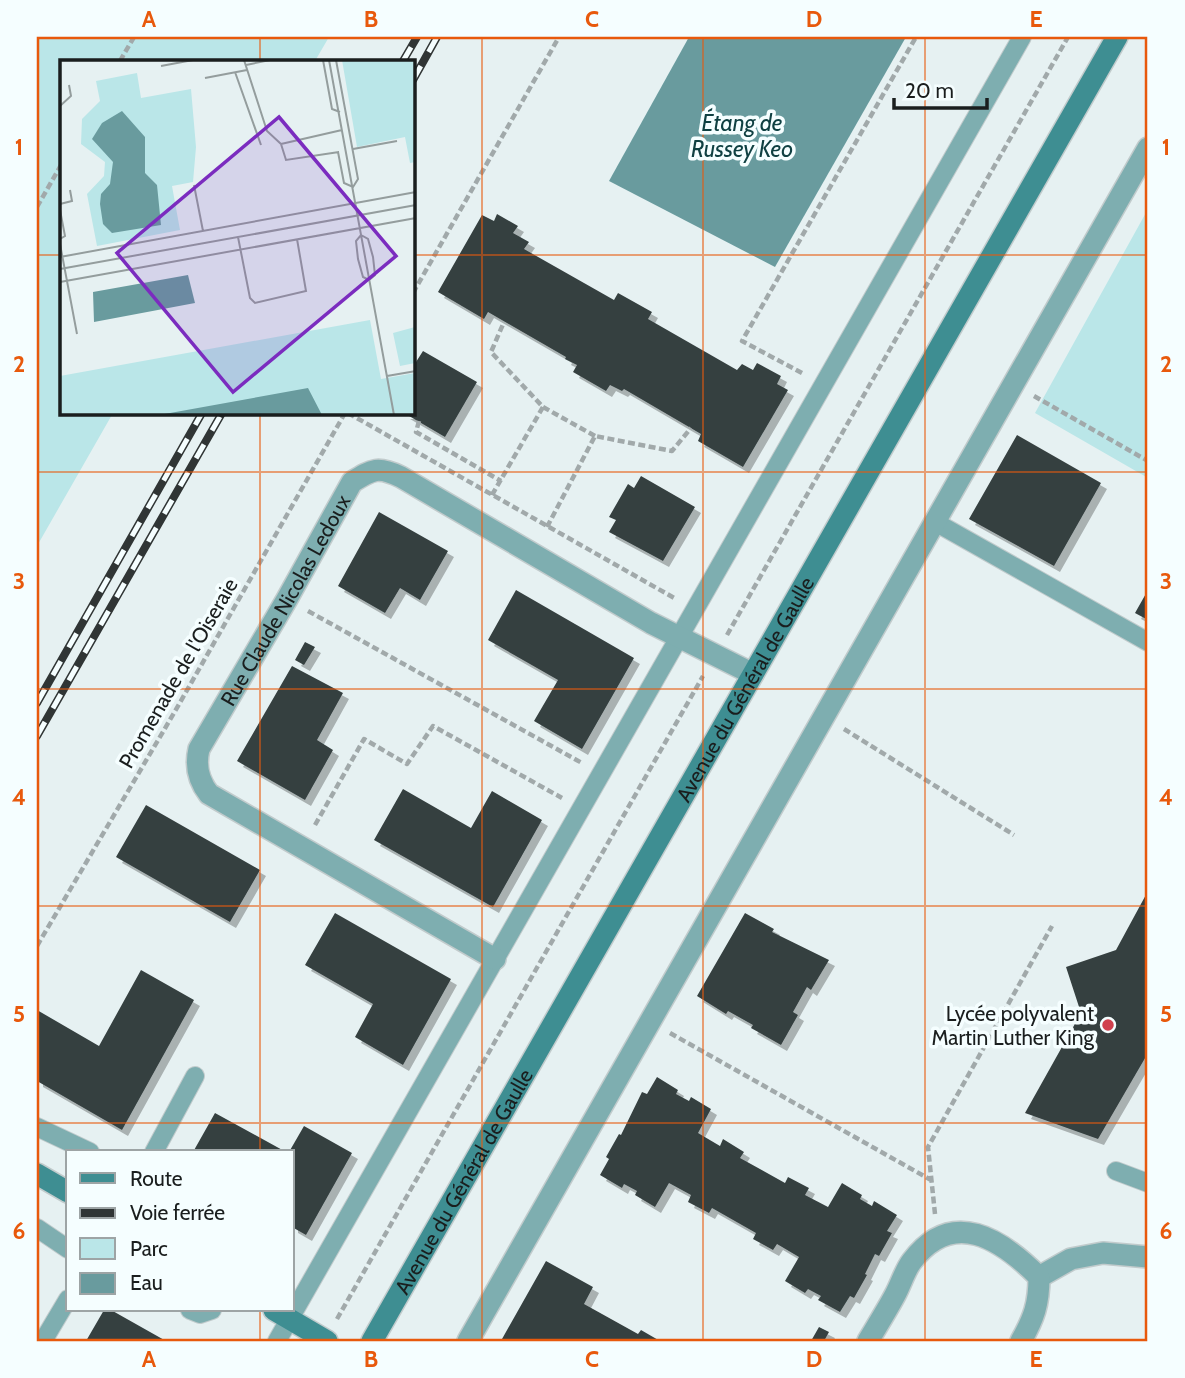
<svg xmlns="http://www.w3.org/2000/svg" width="1185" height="1378" font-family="Cabin,sans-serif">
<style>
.green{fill:#bae6e8}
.water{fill:#699b9e}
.building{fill:#364040;filter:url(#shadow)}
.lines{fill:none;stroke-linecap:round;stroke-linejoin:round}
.lane-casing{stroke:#c1cbcc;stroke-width:20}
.street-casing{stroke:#c1cbcc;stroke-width:24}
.secondary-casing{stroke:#c1cbcc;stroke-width:24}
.path{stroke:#a1a9aa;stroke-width:4.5;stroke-dasharray:7 3.5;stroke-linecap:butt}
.lane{stroke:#7eaeb0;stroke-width:18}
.street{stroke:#7eaeb0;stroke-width:21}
.secondary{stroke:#3e8e92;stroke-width:21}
.rail-casing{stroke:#303535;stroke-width:8}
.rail{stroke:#f5feff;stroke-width:5;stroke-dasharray:16;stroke-linecap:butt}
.grid{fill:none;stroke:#e8590c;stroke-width:2;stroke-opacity:0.55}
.poi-dot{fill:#d0404d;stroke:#f5feff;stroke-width:2.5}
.labels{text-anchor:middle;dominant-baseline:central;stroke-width:7;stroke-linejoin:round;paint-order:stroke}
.street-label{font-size:21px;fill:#1a1e1e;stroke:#f5feff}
.poi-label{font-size:21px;fill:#1a1e1e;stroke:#f5feff;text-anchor:end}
.water-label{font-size:23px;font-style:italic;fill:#0f4042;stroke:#f5feff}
.inset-road{fill:none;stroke:#949d9d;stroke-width:2}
.view{fill:#7b2cbf;fill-opacity:0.15;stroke:#7b2cbf;stroke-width:3.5}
.inset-edge{fill:none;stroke:#1a1e1e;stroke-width:3.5}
.neatline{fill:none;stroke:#e8590c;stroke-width:2.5}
.grid-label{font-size:23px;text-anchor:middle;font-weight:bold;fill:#e8590c}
</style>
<defs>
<filter id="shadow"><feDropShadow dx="6" dy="6" stdDeviation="0" flood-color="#0004"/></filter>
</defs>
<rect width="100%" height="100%" fill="#e6f1f2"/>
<path class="green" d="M37,37H329L315,61H61V413H113L37,546Z
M1148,209V478L1035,413Z"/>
<path class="water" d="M689,37H906L775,267L609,181Z"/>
<path class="building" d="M497,214L518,226L513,233L529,242L524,249L614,300L618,293L652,312L648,319L737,370L742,364L753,370L757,363L781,376L777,384L788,390L743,467L698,441L701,434L624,389L622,391L610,385L606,391L573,372L577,365L565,359L566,357L488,312L484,319L438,292L482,215L494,221Z
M423,351L477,382L445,437L404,413H413V360L416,362Z
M1017,435L1101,483L1054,566L969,519Z
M641,476L695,507L663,561L609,532L616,520L609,517L628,484L634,488Z
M379,512L448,551L420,600L400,588L385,613L338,586Z
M516,590L634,658L582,749L534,721L558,680L488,640Z
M1148,590V620L1135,613Z
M305,642L315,647L304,665L295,660Z
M292,666L343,693L317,740L333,750L305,800L237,761Z
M403,789L471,828L492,791L542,820L493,907L374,840Z
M146,805L260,870L230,922L116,857Z
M1148,891V1053L1098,1139L1025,1113L1081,1013L1066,967L1116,950Z
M335,913L451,979L403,1065L355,1037L373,1004L305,965Z
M745,913L774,929L772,932L829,960L811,990L807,987L793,1012L798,1015L781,1045L751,1028L753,1025L728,1011L726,1014L697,996Z
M141,970L194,1000L122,1130L37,1081V1010L99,1046Z
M657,1077L678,1090L676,1094L689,1101L691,1097L711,1109L698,1133L720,1146L723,1139L744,1152L740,1158L785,1183L788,1177L809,1188L805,1195L828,1207L842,1183L862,1195L860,1199L872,1206L874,1201L897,1215L887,1231L892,1233L879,1256L875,1254L865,1274L867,1275L854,1298L850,1296L840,1312L818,1300L821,1296L808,1289L805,1293L785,1281L799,1257L777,1244L773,1250L753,1239L756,1233L712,1208L709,1213L688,1202L691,1195L669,1183L655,1207L635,1195L637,1191L624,1184L622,1188L600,1175L609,1159L606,1157L619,1134L621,1135L642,1092L647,1094Z
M215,1113L286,1152H193Z
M304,1126L352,1153L306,1235L292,1227V1152H289Z
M546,1261L593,1287L584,1304L638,1334L641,1330L660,1341H506L502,1339Z
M104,1310H111L166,1341H86Z
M819,1327L829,1332L824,1341H811Z"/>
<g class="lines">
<g class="lane-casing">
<path id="lane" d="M935,522L1148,642
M37,1127L90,1152
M154,1152L195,1076
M1116,1171L1148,1183
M37,1228L68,1249
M190,1310L200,1314L212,1310
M43,1341L68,1299
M277,1341L1022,37"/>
</g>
<g class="street-casing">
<g id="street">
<path id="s1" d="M495,959L209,794C198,780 195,766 199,749L287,599L352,482C373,469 378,466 401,477L651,623L753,674"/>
<path d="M1039,1277L1071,1259L1103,1253L1148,1257"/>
<path d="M468,1341L1148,148"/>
<path d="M868,1341C877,1326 887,1310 895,1295C901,1284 905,1270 912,1261C953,1207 1001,1239 1039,1277C1039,1304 1034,1318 1021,1341"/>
</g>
</g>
<g class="secondary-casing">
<g id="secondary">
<path d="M37,1174L68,1192"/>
<path d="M274,1310L327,1341"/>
<path id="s2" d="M372,1341L1117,37"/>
</g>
</g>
<path class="path" d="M120,61L134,37
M37,207L61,165
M413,293L559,37
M802,373L742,341L916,37
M1034,396L1148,461
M543,407L595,436
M348,413L676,599
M419,421L416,432L501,481
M492,495L543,407L491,352L504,322
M547,527L595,436L672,451L691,428
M308,611L582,763
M727,635L1068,37
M844,729L1014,835
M315,825L364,739L407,764L433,726L562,798
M37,946L174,713L345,413
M670,1033L931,1180
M935,1214L928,1147L1052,926
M337,1319L703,676"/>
<use href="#lane" class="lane"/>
<use href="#street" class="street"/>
<use href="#secondary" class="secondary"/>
<g class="rail-casing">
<path id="rail" d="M403,61L417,37
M413,80L437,37
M37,703L202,413
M37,736L222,413"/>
</g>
<use href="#rail" class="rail"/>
</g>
<path class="grid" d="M260,37V61M482,37V1341M703,37V1341M925,37V1341M37,255H61M413,255H1148M260,413V1152M37,472H1148M37,689H1148M37,906H1148M37,1123H1148M260,1310V1341"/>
<circle class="poi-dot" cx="1108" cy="1025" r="7"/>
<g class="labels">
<g class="street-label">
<text stroke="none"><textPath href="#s1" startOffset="550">Rue Claude Nicolas Ledoux</textPath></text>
<text transform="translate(178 673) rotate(-60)">Promenade de l'Oiseraie</text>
<text stroke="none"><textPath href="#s2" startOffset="751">Avenue du Général de Gaulle</textPath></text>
<text stroke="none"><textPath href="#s2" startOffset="184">Avenue du Général de Gaulle</textPath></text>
</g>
<g class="poi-label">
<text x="1094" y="1013">Lycée polyvalent<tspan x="1094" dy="24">Martin Luther King</tspan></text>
</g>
<g class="water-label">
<text x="742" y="123">Étang de<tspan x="742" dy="26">Russey Keo</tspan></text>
</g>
</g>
<g transform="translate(60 60)">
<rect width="355" height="355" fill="#e6f1f2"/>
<path d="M282,0H355V102L350,103L345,77L297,87ZM77,13L81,38L131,29L136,87L133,122L112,126L120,170L37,186L27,134L44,116L45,102L21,84L22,59L40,41L36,21ZM310,260L321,319L355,313V355H0V316ZM355,267V303L340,306L333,273Z" fill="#bae6e8"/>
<path d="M62,51L85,77V113L97,125L101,165L52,173L43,164L40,144L41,134L50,124L53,102L32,79L42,63ZM128,215L135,243L34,262L33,232ZM248,328L262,355H99Z" fill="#699b9e"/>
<path class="inset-road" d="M184,0L207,71L221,84M263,0L272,49L280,52M269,0L334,355M276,0L298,119L293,127L284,123L278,92M186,5L210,0M101,6L133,0M175,12L201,85M145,18L187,10M0,46L11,36L9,25M221,84L226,100L279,92M221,84L282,70M293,89L337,81M134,125L143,171M0,144L12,141L10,130M0,150L5,176L0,179M301,175L308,179L313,197L315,215L309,220L303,217L298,199L296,181ZM178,177L190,238L195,243L246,231L237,179M0,184L17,274M0,197L356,132M0,209L356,145M0,222L356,158M327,316L356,311"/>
<path class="view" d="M219,57L336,196L173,332L57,193Z"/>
<rect width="355" height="355" class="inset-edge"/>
</g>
<rect width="1185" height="1378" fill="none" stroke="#f5feff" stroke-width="77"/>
<rect x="66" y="1150" width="228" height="161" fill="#f5feff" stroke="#9da4a5" stroke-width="2"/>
<rect x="80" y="1173" width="35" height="10" fill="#3e8e92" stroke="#9da4a5" stroke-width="2"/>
<text x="130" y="1186" font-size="21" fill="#1a1e1e">Route</text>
<rect x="80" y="1208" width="35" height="10" fill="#303535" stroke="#9da4a5" stroke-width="2"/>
<text x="130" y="1220" font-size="21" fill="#1a1e1e">Voie ferrée</text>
<rect x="80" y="1238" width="35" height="21" fill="#bae6e8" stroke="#9da4a5" stroke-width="2"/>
<text x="130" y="1256" font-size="21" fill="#1a1e1e">Parc</text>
<rect x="80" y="1273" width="35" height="21" fill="#699b9e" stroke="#9da4a5" stroke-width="2"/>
<text x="130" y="1290" font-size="21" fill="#1a1e1e">Eau</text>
<path d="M894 98v10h93v-10" fill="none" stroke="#1a1e1e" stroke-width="3.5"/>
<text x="905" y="98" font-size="21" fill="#1a1e1e" stroke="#f5feff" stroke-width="5" paint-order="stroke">20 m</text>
<rect x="38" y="38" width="1108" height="1302" class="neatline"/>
<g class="grid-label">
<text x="149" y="27">A</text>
<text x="371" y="27">B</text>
<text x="592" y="27">C</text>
<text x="814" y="27">D</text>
<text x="1036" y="27">E</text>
<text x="19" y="155">1</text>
<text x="1166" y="155">1</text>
<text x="19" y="372">2</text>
<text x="1166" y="372">2</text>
<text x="19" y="589">3</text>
<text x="1166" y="589">3</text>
<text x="19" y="805">4</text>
<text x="1166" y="805">4</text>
<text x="19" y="1022">5</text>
<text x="1166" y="1022">5</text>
<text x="19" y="1239">6</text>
<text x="1166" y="1239">6</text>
<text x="149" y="1367">A</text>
<text x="371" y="1367">B</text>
<text x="592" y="1367">C</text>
<text x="814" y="1367">D</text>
<text x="1036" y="1367">E</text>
</g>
</svg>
